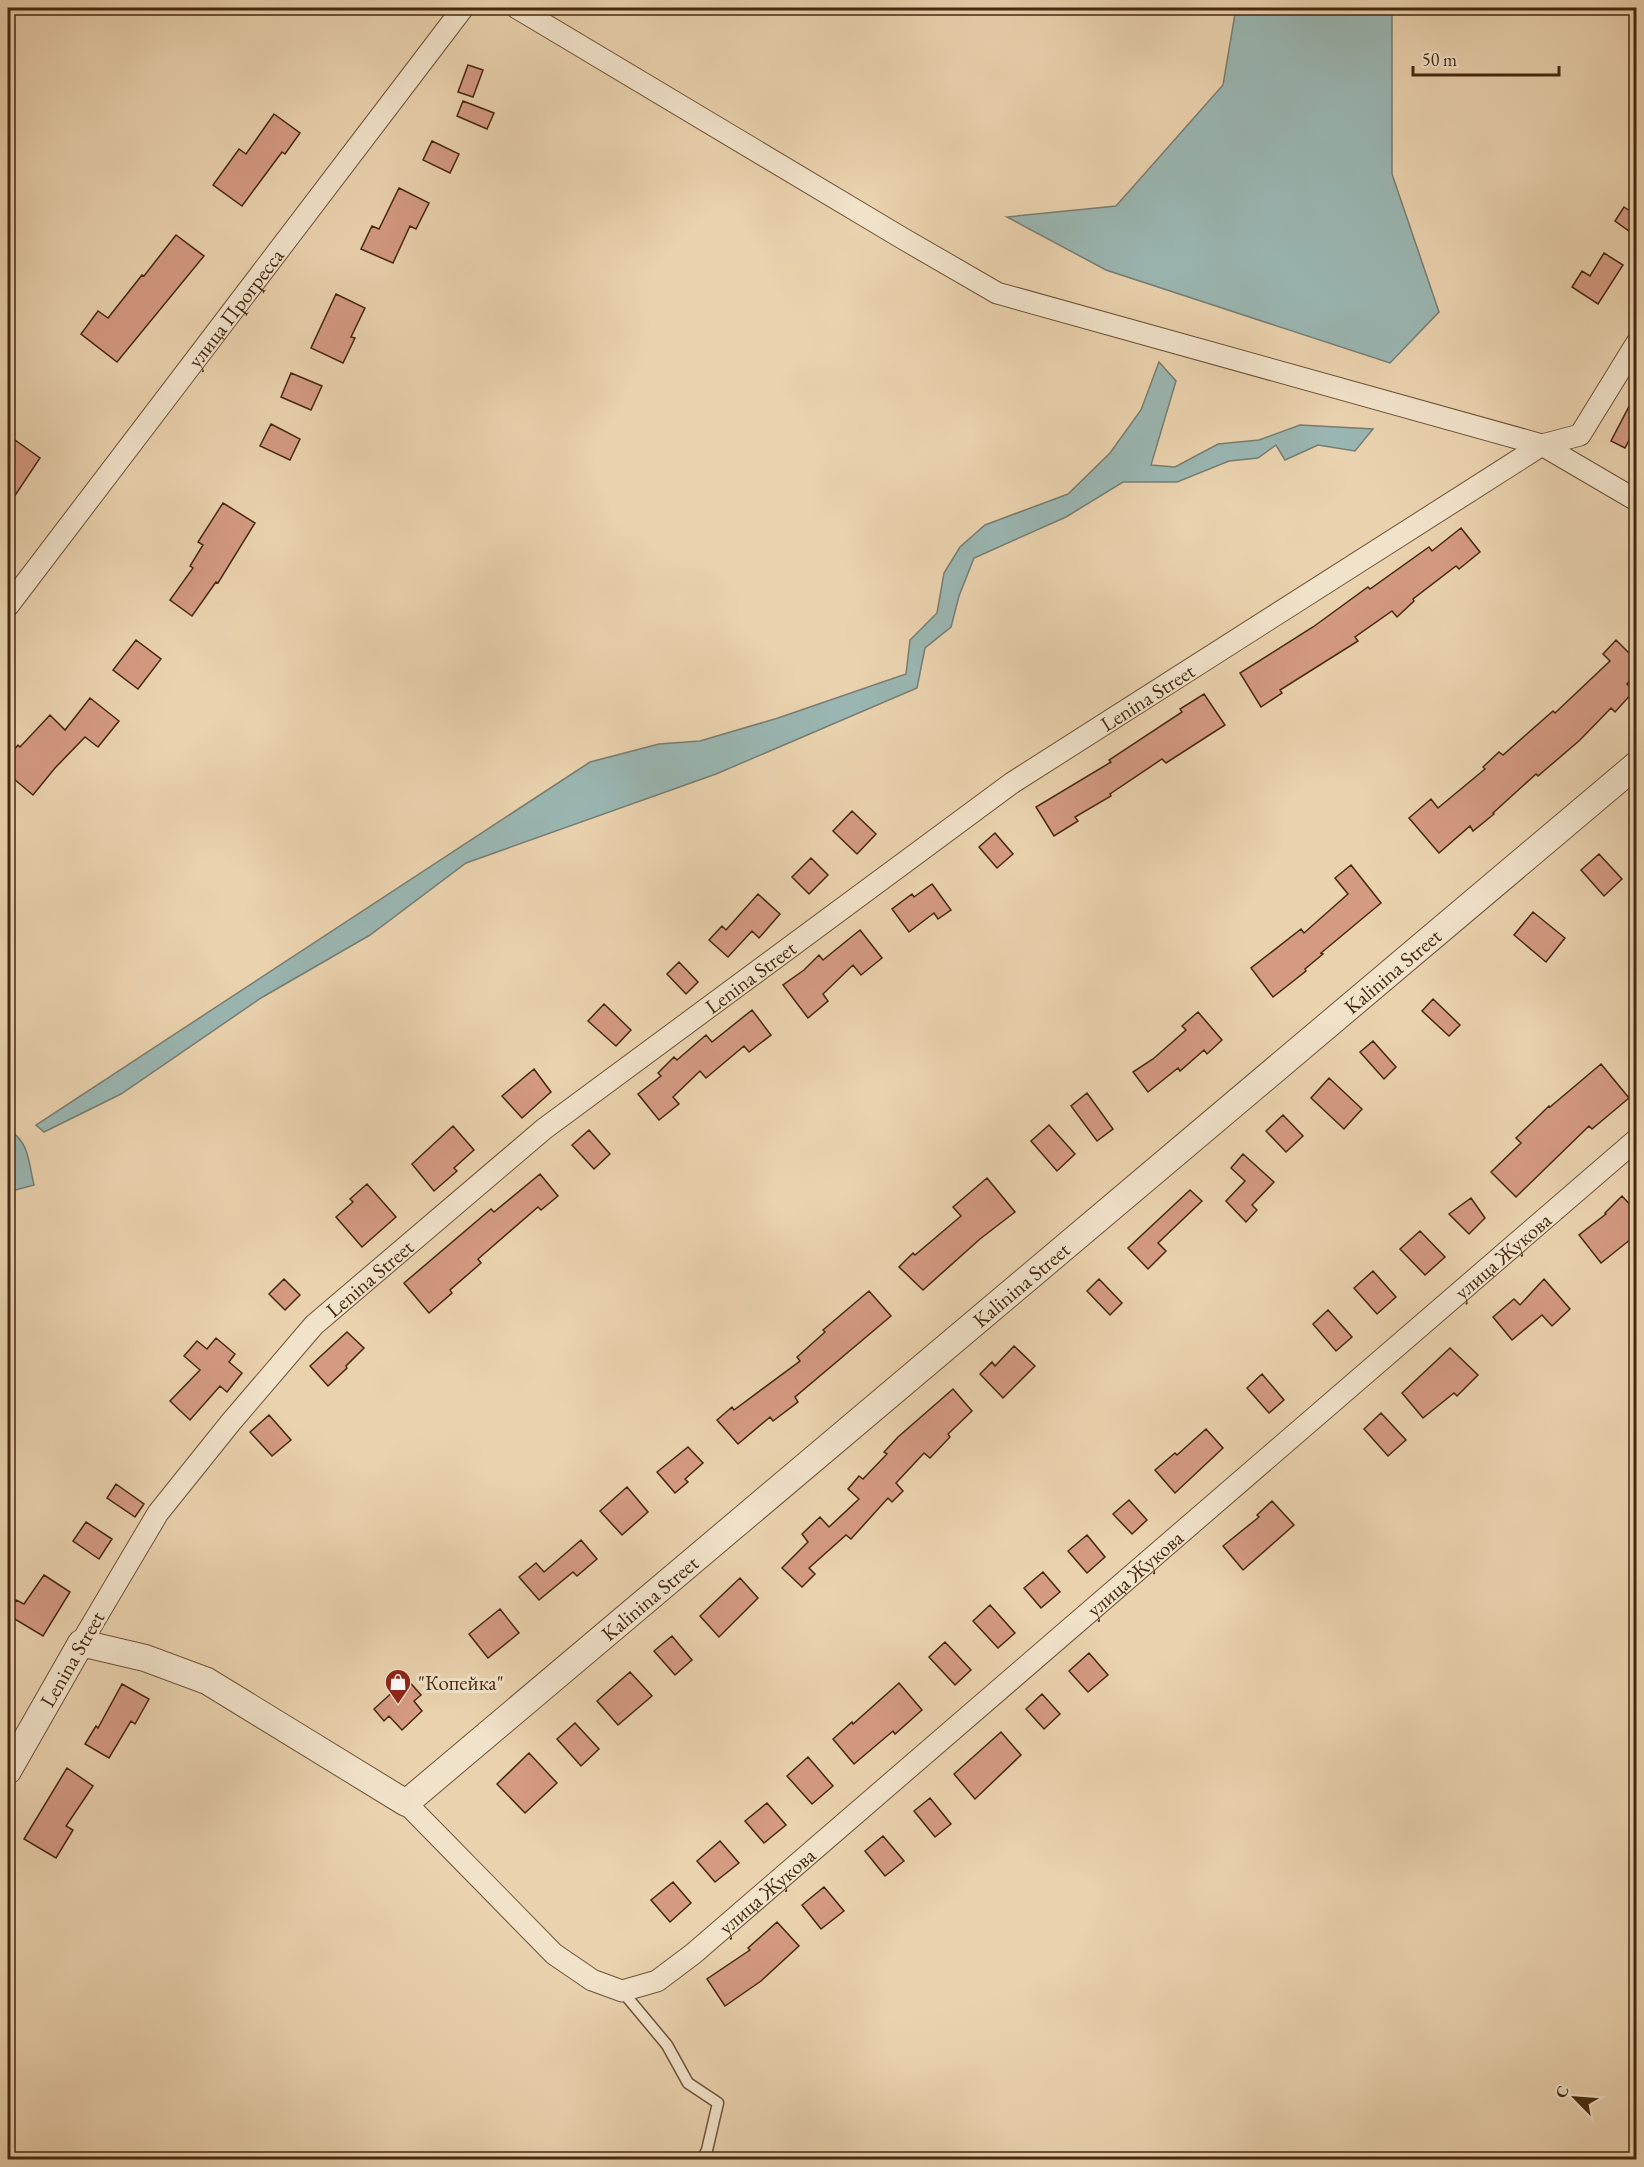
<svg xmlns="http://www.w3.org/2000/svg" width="1644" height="2167" font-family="'EB Garamond',serif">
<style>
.water{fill:#9ab6b2;stroke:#787d71;stroke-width:1.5}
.building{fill:#d49a82;stroke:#45280f;stroke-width:1.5}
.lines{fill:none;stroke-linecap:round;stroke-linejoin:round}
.service-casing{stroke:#6e5237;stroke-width:13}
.minor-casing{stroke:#6e5237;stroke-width:23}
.tertiary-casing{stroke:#6e5237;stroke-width:28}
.service{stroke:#f1e2ca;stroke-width:10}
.minor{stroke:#f1e2ca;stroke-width:21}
.tertiary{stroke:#f1e2ca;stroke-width:26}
.labels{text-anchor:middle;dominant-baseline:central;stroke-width:6;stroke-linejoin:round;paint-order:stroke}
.street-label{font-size:21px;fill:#45280f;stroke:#f1e2ca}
.poi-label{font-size:21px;fill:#45280f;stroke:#f1e2ca;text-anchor:start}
</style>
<rect width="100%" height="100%" fill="#ead2ae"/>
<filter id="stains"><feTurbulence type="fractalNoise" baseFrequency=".00333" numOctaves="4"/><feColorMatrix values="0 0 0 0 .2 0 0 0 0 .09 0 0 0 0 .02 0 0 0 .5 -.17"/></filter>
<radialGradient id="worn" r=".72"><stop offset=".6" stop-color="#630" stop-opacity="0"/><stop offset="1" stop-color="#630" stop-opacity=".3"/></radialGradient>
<path class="water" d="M1236,8H1392V174L1439,312L1390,363L1106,270L1007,217L1116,206L1223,85Z
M1159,362L1176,381L1151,465L1175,467L1218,444L1259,440L1300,425L1373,429L1355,451L1318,445L1285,460L1276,445L1258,458L1229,461L1177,482H1123L1066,517L974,558L959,596L951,627L925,648L917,688L716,774L466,863L370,935L261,998L121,1094L44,1132L36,1125L590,762L659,744L700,741L778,718L906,674L910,640L937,613L944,573L960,547L985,525L1068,494L1110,453L1141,410Z
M8,1129C30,1143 28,1161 34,1185L8,1192Z"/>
<path class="building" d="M468,65L483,70L473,97L458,92Z
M463,101L494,113L487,129L457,116Z
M274,114L300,133L285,154L282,152L242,206L213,185L239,149L246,154Z
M432,141L459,154L450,173L423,160Z
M399,188L429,203L416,229L410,226L393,263L361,249L372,226L379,229Z
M1624,207L1636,215V236L1615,221Z
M176,235L204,256L117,362L81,334L98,311L108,318L142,275L144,276Z
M1604,253L1623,265L1598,304L1572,287L1582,271L1590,276Z
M336,294L365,308L351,337L355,338L343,363L311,348Z
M291,373L322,386L311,410L281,397Z
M1636,393V427L1625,448L1611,441Z
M271,424L300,439L290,460L260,446Z
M15,440L40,458L8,506V450Z
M223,503L255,523L218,583L216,582L192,616L170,600L193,568L190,566L203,545L198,542Z
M1461,528L1480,552L1459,569L1456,566L1413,599L1414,601L1397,617L1392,611L1355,637L1358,641L1280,690L1282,693L1261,707L1240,673L1313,627L1368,587L1370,589L1429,547L1432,551Z
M136,640L161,659L138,689L113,670Z
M1616,640L1636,660V674L1627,684L1634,691L1615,712L1611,708L1580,740L1538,776L1536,774L1493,813L1494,814L1473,831L1470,826L1439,853L1409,818L1431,799L1438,808L1485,769L1483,767L1499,752L1503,755L1553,711L1555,713L1610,661L1603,654Z
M1204,694L1225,725L1166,763L1162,759L1110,794L1111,796L1075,817L1078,821L1054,836L1036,807L1111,762L1109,760L1182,712L1180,709Z
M90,698L119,721L98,747L85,737L55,768L33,795L8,774V757L18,745L20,747L50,715L65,730Z
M852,811L876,834L857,854L833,831Z
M995,833L1013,854L997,868L979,847Z
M1599,854L1622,879L1604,896L1581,870Z
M811,858L828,875L809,894L792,877Z
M1351,865L1381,903L1321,953L1323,954L1305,969L1306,971L1273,997L1251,968L1301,929L1304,933L1348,894L1335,878Z
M932,884L951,910L938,919L934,913L909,932L892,909L912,894L914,897Z
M758,894L780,914L759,938L752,931L728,957L709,940L722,926L726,930Z
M1533,912L1565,938L1546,962L1514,935Z
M860,930L882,958L861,975L853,965L823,994L828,1001L808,1018L783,985L804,970L819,955L823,960Z
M679,962L698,982L686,994L667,974Z
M1433,999L1460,1025L1449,1036L1422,1011Z
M604,1004L631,1030L616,1046L588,1021Z
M752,1010L771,1035L749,1052L744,1046L706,1078L700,1071L673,1097L679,1104L659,1120L638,1094L661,1076L658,1073L674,1057L677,1060L706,1035L712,1042Z
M1198,1012L1222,1040L1207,1054L1204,1050L1180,1071L1178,1068L1148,1092L1133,1072L1153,1059L1186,1030L1182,1026Z
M1373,1041L1396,1067L1384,1079L1360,1052Z
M1601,1064L1629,1098L1592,1129L1589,1126L1516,1197L1491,1172L1521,1143L1516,1138L1549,1106L1550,1107Z
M534,1069L551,1092L522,1118L502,1096Z
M1329,1078L1362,1109L1344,1129L1311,1098Z
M1087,1093L1113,1129L1097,1141L1071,1106Z
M1283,1115L1303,1136L1286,1152L1266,1131Z
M1049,1125L1075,1154L1057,1171L1031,1141Z
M453,1126L474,1150L454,1168L457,1171L434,1191L412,1164Z
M589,1130L610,1154L594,1169L572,1145Z
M1243,1154L1274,1182L1252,1205L1257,1210L1246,1222L1226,1201L1245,1181L1231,1168Z
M540,1174L558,1196L541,1210L538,1207L478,1259L481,1263L450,1290L452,1293L429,1313L404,1283L491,1209L494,1212Z
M987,1178L1015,1212L980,1239L923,1290L899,1267L913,1253L915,1255L961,1216L953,1207Z
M367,1184L396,1217L362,1247L336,1217L353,1202L350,1199Z
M1190,1190L1202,1201L1158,1243L1166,1251L1148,1269L1128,1248Z
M1622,1196L1636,1211V1235L1601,1263L1579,1235L1606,1214L1605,1213Z
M1471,1198L1485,1218L1469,1234L1449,1214Z
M1420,1231L1445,1257L1425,1275L1400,1249Z
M1373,1271L1396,1297L1377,1314L1354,1288Z
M284,1279L300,1295L285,1310L269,1294Z
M1099,1279L1122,1303L1110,1315L1087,1291Z
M1544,1279L1570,1309L1552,1326L1542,1315L1512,1340L1493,1317L1514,1299L1520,1305Z
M869,1291L891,1316L795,1397L798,1402L773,1421L770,1417L738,1444L717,1420L732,1407L734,1410L800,1361L797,1357L825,1332L823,1330Z
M1328,1310L1352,1337L1336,1351L1313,1324Z
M347,1332L364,1348L346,1366L347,1368L328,1386L310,1366Z
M216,1338L235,1354L229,1362L242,1373L227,1392L220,1386L190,1420L170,1401L200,1370L184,1356L197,1341L207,1349Z
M1014,1346L1035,1366L1003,1398L980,1374L992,1362L995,1366Z
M1450,1348L1478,1375L1457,1396L1454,1393L1423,1418L1402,1393Z
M1262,1374L1284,1400L1269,1413L1247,1388Z
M953,1389L972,1411L948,1434L950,1437L930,1458L924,1453L896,1483L903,1491L892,1502L888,1498L851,1539L846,1535L809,1568L815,1574L802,1587L782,1568L808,1542L802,1534L820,1517L829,1527L859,1499L848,1489L859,1476L863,1479L887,1454L884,1452L898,1437Z
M1381,1413L1406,1440L1388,1456L1364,1429Z
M269,1415L291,1440L272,1456L250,1432Z
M1206,1429L1223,1448L1175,1493L1155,1470L1175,1453L1177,1455Z
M688,1447L703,1463L685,1479L688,1482L675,1493L657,1472Z
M116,1484L144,1504L135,1517L107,1498Z
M627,1487L648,1512L622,1535L600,1511Z
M1129,1500L1147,1520L1132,1534L1113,1514Z
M1272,1501L1294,1525L1243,1570L1223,1546L1259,1517L1257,1515Z
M86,1522L112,1539L99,1559L73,1541Z
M1087,1535L1105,1557L1087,1573L1068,1551Z
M581,1540L597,1559L577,1576L573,1572L539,1600L519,1577L536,1563L544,1572Z
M1043,1572L1060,1592L1041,1608L1024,1588Z
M44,1575L70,1592L43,1636L8,1615L16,1600L24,1604Z
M740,1578L758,1598L719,1637L700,1616Z
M990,1605L1015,1633L998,1648L973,1621Z
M500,1609L519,1633L488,1658L469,1634Z
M672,1636L692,1660L675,1675L654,1651Z
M945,1642L971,1670L955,1685L929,1657Z
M1089,1653L1108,1675L1088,1692L1069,1671Z
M630,1672L652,1696L618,1725L597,1701Z
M407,1679L421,1695L414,1701L422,1711L402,1730L389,1716L384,1721L374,1709Z
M899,1683L922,1710L895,1734L893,1731L854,1764L833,1739L852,1722L853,1724Z
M122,1684L149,1699L135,1724L131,1721L109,1758L85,1744L96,1726L98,1728Z
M1042,1694L1060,1714L1044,1729L1026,1709Z
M575,1723L599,1749L581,1766L557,1739Z
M1001,1732L1021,1755L975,1799L954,1774Z
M529,1753L557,1783L525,1813L497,1784Z
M808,1757L833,1786L812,1804L787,1776Z
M67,1768L93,1786L66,1826L73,1830L56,1858L24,1839Z
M930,1798L951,1824L935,1837L914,1811Z
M767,1803L786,1825L764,1843L745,1821Z
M883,1836L904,1861L885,1876L865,1851Z
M720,1841L739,1863L715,1882L697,1861Z
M673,1882L691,1903L670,1922L651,1900Z
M824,1887L844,1911L821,1929L802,1905Z
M777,1922L799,1946L761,1981L725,2006L707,1979L750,1950L748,1948Z"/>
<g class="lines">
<g class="service-casing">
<path id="service" d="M622,1991L667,2045L688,2083L718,2103L707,2150L702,2160"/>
</g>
<g class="minor-casing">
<g id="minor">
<path d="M517,8L902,238L997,293L1542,445L1636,500"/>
<path id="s1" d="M8,606L463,8"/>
<path id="s2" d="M81,1643L158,1513L231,1422L314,1325L544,1129L1012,783L1542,445L1580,435L1636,344"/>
<path id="s3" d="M406,1803L554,1954L592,1980L622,1991L657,1981L693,1954L1636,1140"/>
</g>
</g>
<g class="tertiary-casing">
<g id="tertiary">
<path id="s4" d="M8,1771L81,1643L145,1658L207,1681L406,1803L1636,765"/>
</g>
</g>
<use href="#service" class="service"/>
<use href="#minor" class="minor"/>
<use href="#tertiary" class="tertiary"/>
</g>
<defs>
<g id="shop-pin" transform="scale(1.35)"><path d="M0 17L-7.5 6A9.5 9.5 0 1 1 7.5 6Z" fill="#8f2418" stroke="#f1e2ca"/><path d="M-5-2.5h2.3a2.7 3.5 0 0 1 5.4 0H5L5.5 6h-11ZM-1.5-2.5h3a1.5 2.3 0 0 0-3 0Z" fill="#fff"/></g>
</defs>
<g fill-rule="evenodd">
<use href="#shop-pin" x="398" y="1682"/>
</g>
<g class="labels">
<g class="street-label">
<text stroke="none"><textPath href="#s1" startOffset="375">улица Прогресса</textPath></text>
<text stroke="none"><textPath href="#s2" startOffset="1440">Lenina Street</textPath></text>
<text stroke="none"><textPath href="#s4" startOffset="1803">Kalinina Street</textPath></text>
<text stroke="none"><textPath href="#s2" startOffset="954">Lenina Street</textPath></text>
<text stroke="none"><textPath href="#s3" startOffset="1440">улица Жукова</textPath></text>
<text stroke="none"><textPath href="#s2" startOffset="468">Lenina Street</textPath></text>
<text stroke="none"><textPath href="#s4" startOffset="1317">Kalinina Street</textPath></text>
<text stroke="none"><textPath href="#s3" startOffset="954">улица Жукова</textPath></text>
<text stroke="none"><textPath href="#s4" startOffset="831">Kalinina Street</textPath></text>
<text transform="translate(72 1659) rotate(-60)">Lenina Street</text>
<text stroke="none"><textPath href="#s3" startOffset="468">улица Жукова</textPath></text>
</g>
<g class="poi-label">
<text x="418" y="1682">"Копейка"</text>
</g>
</g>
<rect width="1644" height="2167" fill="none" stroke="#ead2ae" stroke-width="30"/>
<rect x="9" y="9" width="1626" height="2149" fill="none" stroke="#45280f" stroke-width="3"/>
<rect x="15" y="15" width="1614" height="2137" fill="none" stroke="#45280f" stroke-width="1.5"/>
<g transform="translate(1575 2098) rotate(295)" stroke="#f1e2ca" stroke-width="4.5" paint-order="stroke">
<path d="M0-4.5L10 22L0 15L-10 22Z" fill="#45280f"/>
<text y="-9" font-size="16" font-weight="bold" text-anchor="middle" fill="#45280f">С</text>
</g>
<path d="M1413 66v9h146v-9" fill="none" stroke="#45280f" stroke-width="3"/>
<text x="1422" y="66" font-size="18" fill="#45280f" stroke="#f1e2ca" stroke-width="4.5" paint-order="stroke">50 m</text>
<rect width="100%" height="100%" filter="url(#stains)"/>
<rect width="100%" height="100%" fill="url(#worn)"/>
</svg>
